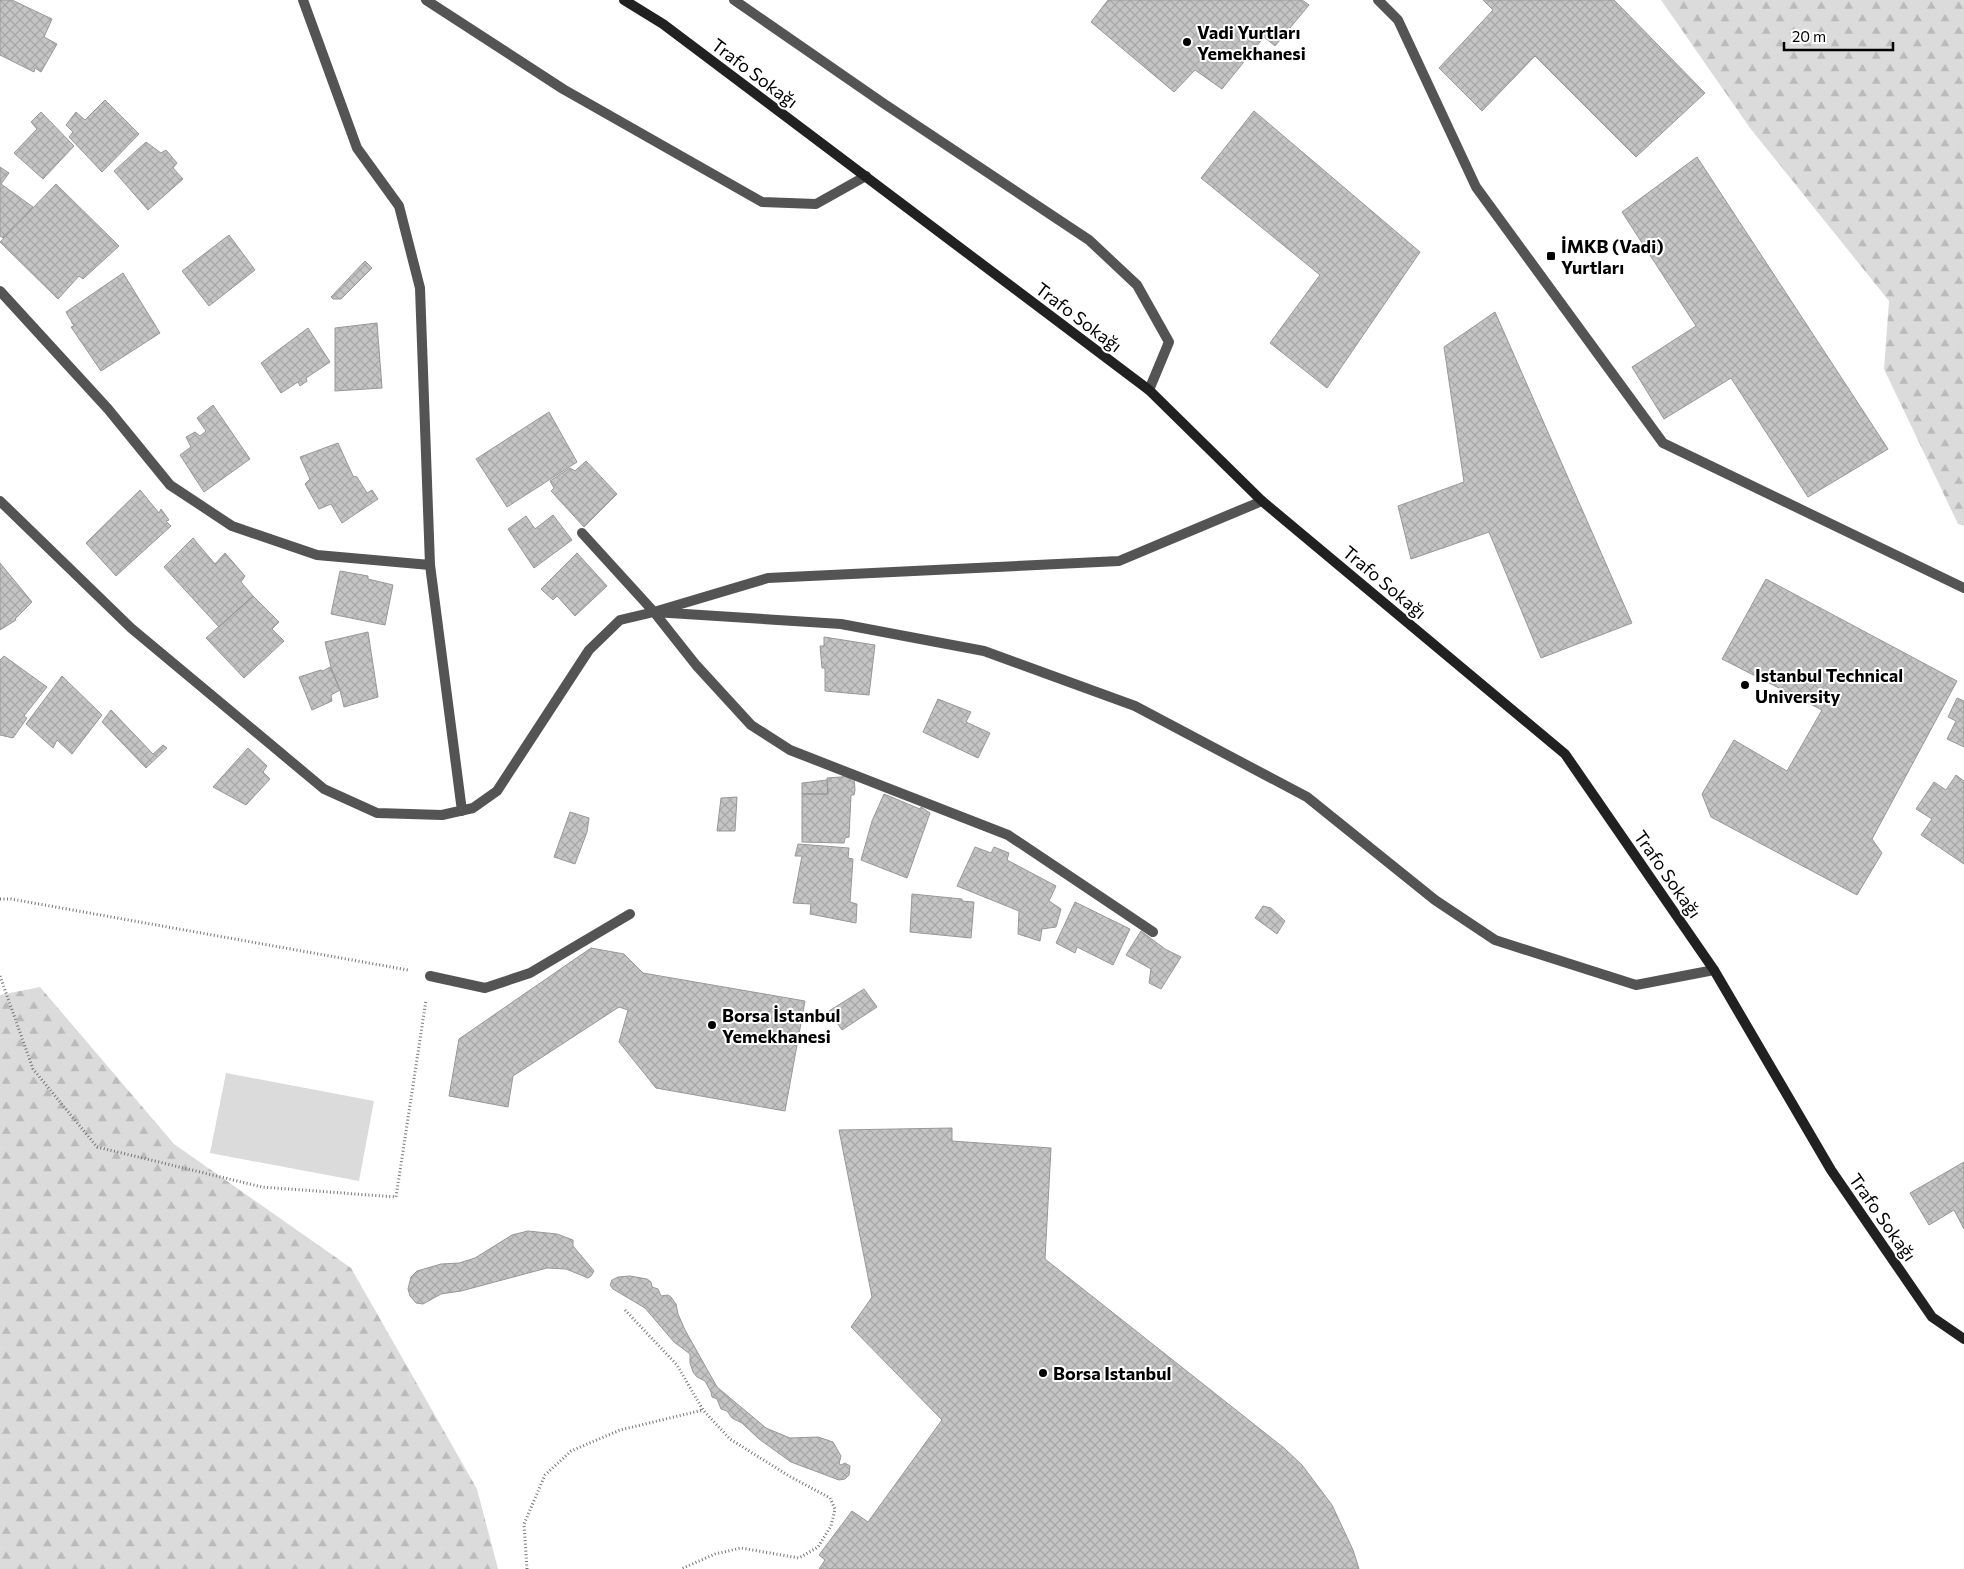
<svg xmlns="http://www.w3.org/2000/svg" width="1964" height="1569" font-family="Commissioner,sans-serif">
<style>
.grass{fill:#dbdbdb}
.forest{fill:url(#forest-firs)}
.building{fill:url(#building-cross-hatch);stroke:#989898}
.lines{fill:none;stroke-linecap:round;stroke-linejoin:round}
.path{stroke:#767676;stroke-width:3;stroke-dasharray:1 2.5;stroke-linecap:butt}
.lane{stroke:#545454;stroke-width:10}
.street{stroke:#545454;stroke-width:10}
.secondary{stroke:#212121;stroke-width:10}
.poi-dot{fill:#000;stroke:#fff;stroke-width:2}
.labels{text-anchor:middle;dominant-baseline:central;stroke-width:4;stroke-linejoin:round;paint-order:stroke}
.poi-label{font-size:18px;font-weight:bold;fill:#000;stroke:#fff;text-anchor:start}
.street-label{font-size:18px;fill:#000;stroke:#fff}
</style>
<defs>
<pattern id="forest-firs" width="22" height="20" patternUnits="userSpaceOnUse" patternTransform="scale(1.25)"><rect width="22" height="20" fill="#dbdbdb"/><path d="M5 1l3.5 6h-7zM16 11l3.5 6h-7z" fill="#bababa"/></pattern>
<pattern id="building-cross-hatch" width="8" height="8" patternUnits="userSpaceOnUse" patternTransform="scale(1.25)"><rect width="8" height="8" fill="#c4c4c4"/><path d="M0 0l8 8M0 8l8-8" fill="none" stroke="#a7a7a7"/></pattern>
</defs>
<rect width="100%" height="100%" fill="#fff"/>
<path class="grass" d="M226,1073L374,1101L359,1181L210,1153Z"/>
<path class="forest" d="M1661,0H1964V526L1958,524L1884,369L1889,301L1750,128Z
M40,987L174,1144L351,1268L477,1489L498,1569H0V995Z"/>
<path class="building" d="M0,0H12L52,19L44,37L57,44L41,72L35,68L34,72L0,55Z
M1108,0H1302L1309,5L1275,46L1264,37L1222,89L1195,70L1174,92L1091,22Z
M1483,0H1614L1705,93L1636,157L1535,56L1482,111L1439,68L1493,10Z
M105,100L139,134L102,172L69,137L73,132L66,125L76,112L85,120Z
M1254,111L1420,252L1327,388L1270,343L1320,275L1201,178Z
M41,112L74,146L43,179L14,153L37,129L31,122Z
M146,142L161,153L166,150L177,163L173,168L183,179L148,210L114,171Z
M1697,157L1888,449L1808,497L1731,378L1664,419L1632,367L1696,326L1622,212Z
M0,167L9,173L1,184L33,207L3,238L0,236Z
M56,184L119,246L83,279L79,276L58,299L0,242Z
M229,235L255,270L209,306L182,271Z
M365,261L372,268L341,299H333L331,297Z
M123,273L160,333L101,371L71,327L74,326L66,312Z
M1495,312L1632,623L1541,658L1489,532L1411,559L1398,506L1464,482L1444,347Z
M377,323L382,388L335,391V328Z
M308,328L330,362L306,378L307,381L300,386L298,382L281,393L261,363Z
M213,405L250,459L204,492L180,455L191,447L186,437L195,432L200,436L206,431L197,418Z
M549,412L577,462L507,507L476,459Z
M338,443L353,476L357,477L367,493L372,490L378,499L342,523L331,504L319,509L305,484L310,479L300,457Z
M586,461L617,494L584,527L551,491L554,488L550,481L570,468L575,471Z
M140,490L159,513L161,509L169,520L166,521L171,526L116,576L86,543Z
M553,515L572,540L534,568L508,529L526,516L535,529Z
M193,538L215,564L225,553L245,576L241,582L253,596L219,627L164,567Z
M577,553L607,586L575,616L557,596L553,600L541,589Z
M0,563L32,602L15,619L16,620L0,630Z
M340,571L368,576V579L393,585L385,625L331,614Z
M1766,579L1957,681L1872,839L1882,853L1857,895L1711,817L1702,794L1734,740L1787,771L1822,710L1722,659Z
M253,596L279,622L272,629L284,641L244,678L206,638Z
M368,632L378,697L344,707L340,690L331,667L325,642Z
M824,637L875,645L869,695L825,691V668H822L820,646H824Z
M4,656L47,687L24,716L27,718L13,738L0,735V660Z
M330,667L340,690L331,695L332,701L312,710L299,677L321,670L323,671Z
M62,676L102,715L72,754L57,740L53,748L26,724Z
M1957,698L1964,701V747L1947,739L1956,721L1948,717Z
M938,699L971,712L966,722L990,733L978,758L923,732Z
M111,710L153,754L163,745L167,748L146,768L102,722Z
M248,748L267,766L263,772L270,779L246,805L213,787Z
M1956,775L1964,781V864L1921,835L1932,819L1916,809L1934,782L1946,790Z
M854,776L855,790L854,795H851L849,837L845,838L844,843L802,842V794H828L827,778Z
M827,780L828,794H802V783Z
M884,794L920,809L921,807L930,813L907,878L861,860L872,821Z
M737,797L735,831H717L721,798Z
M570,812L589,818L587,832L575,864L554,857Z
M798,844L849,848L848,858L853,859L850,902L857,904L856,923L810,914L811,904L793,903L802,856H795Z
M975,847L991,853L994,847L1009,853L1007,860L1056,886L1049,901L1061,909L1056,927L1042,929L1040,941L1018,934L1019,911L957,886Z
M912,894L962,899V901L974,902L971,938L910,932Z
M1075,902L1130,929L1113,965L1077,947L1075,953L1056,943Z
M1263,906L1271,908L1285,921L1277,934L1255,918Z
M1141,931L1165,949L1181,957L1161,989L1149,983L1151,969L1126,955Z
M591,948L624,954L643,973L805,1001L785,1111L656,1088L619,1042L628,1010L619,1007L513,1076L508,1107L449,1096L459,1039Z
M864,989L877,1007L842,1030L829,1011Z
M952,1128V1141L1051,1148L1045,1259L1284,1448L1302,1465L1332,1505L1353,1550L1359,1569H819L825,1560L819,1555L852,1511L868,1522L942,1420L851,1327L872,1297L839,1130Z
M1964,1162V1229L1954,1210L1929,1225L1910,1193Z
M528,1231L557,1234L573,1240V1246L594,1271L591,1276L588,1278L566,1269L547,1268L461,1291L441,1294L423,1304L416,1303L410,1296L408,1289L411,1277L417,1271L441,1264L459,1263L475,1258L512,1235Z
M630,1276L647,1279L651,1282L652,1287L658,1289L661,1296L668,1295L671,1297L676,1304L678,1314L685,1330L717,1387L766,1428L790,1438L818,1437L833,1442L841,1456L839,1464L841,1465L845,1463L850,1466L849,1475L845,1479L839,1480L791,1462L759,1439L742,1423L732,1418L727,1411L721,1409L717,1399L712,1397L711,1392L705,1381L697,1377L693,1372L690,1363V1354L674,1342L645,1308L613,1289L610,1285L612,1280L618,1277Z"/>
<g class="lines">
<path class="path" d="M0,899H11L408,970
M0,976L33,1069L97,1147L262,1187L396,1197L426,1000
M625,1310L677,1365L703,1410L730,1439L789,1476L830,1498L835,1509L831,1526L818,1547L799,1558L741,1548L715,1554L681,1569
M527,1569L524,1524L545,1475L571,1451L620,1430L703,1410"/>
<path class="lane" d="M426,0L563,89L762,202L816,204L866,176
M734,0L883,103L1089,240L1137,285L1169,342L1149,390
M1378,0L1398,20L1476,187L1663,443L1964,588"/>
<path class="street" d="M303,0L357,148L399,206L420,288L430,565L462,811
M0,291L108,409L170,485L232,526L317,555L430,565
M0,501L131,628L324,789L377,813L442,815L473,808L497,791L589,650L620,620L654,612L841,624L984,651L1135,706L1307,797L1435,900L1495,940L1636,985L1714,970
M582,533L654,612
M1153,932L1008,835L790,750L751,725L696,665L654,612L768,578L1119,561L1262,501
M430,976L485,988L530,973L630,914"/>
<path class="secondary" d="M624,0L663,24L1149,390L1262,501L1565,754L1714,970L1831,1170L1932,1317L1964,1339"/>
</g>
<g class="poi-dot">
<circle cx="1187" cy="42" r="5"/>
<rect x="1546" y="251" width="10" height="10" rx="2.5"/>
<circle cx="1745" cy="685" r="5"/>
<circle cx="712" cy="1025" r="5"/>
<circle cx="1043" cy="1373" r="5"/>
</g>
<g class="labels">
<g class="poi-label">
<text x="1197" y="32">Vadi Yurtları<tspan x="1197" dy="21">Yemekhanesi</tspan></text>
<text x="1561" y="246">İMKB (Vadi)<tspan x="1561" dy="21">Yurtları</tspan></text>
<text x="1755" y="675">Istanbul Technical<tspan x="1755" dy="21">University</tspan></text>
<text x="722" y="1015">Borsa İstanbul<tspan x="722" dy="21">Yemekhanesi</tspan></text>
<text x="1053" y="1373">Borsa Istanbul</text>
</g>
<g class="street-label">
<text transform="translate(755 73) rotate(37)">Trafo Sokağı</text>
<text transform="translate(1079 317) rotate(37)">Trafo Sokağı</text>
<text transform="translate(1385 582) rotate(40)">Trafo Sokağı</text>
<text transform="translate(1668 874) rotate(55)">Trafo Sokağı</text>
<text transform="translate(1883 1217) rotate(55)">Trafo Sokağı</text>
</g>
</g>
<path d="M1784 42v8h109v-8" fill="none" stroke="#000000" stroke-width="2.5"/>
<text x="1792" y="42" font-size="15" fill="#000000" stroke="#ffffff" stroke-width="4" paint-order="stroke">20 m</text>
</svg>
